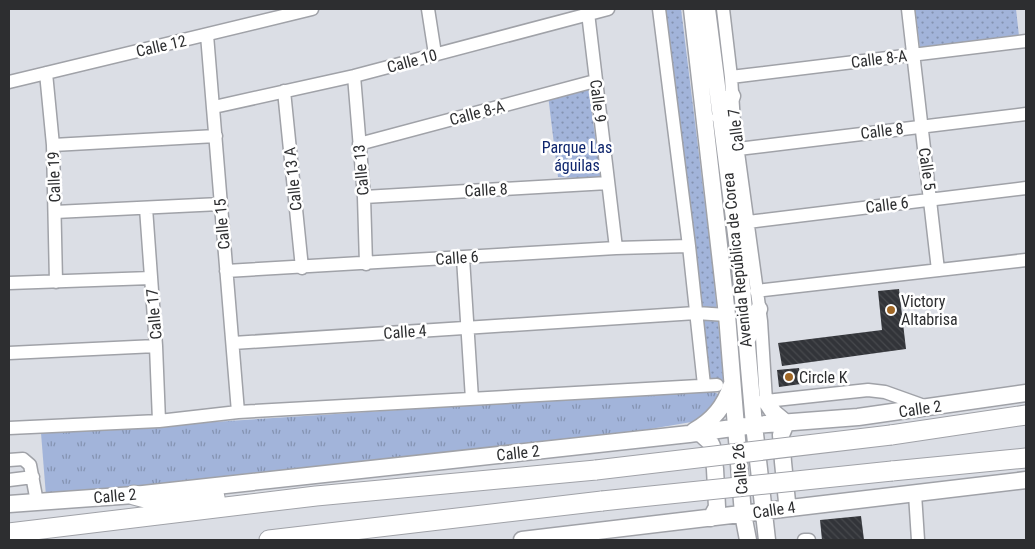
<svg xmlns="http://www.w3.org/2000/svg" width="1035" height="549" font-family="'Roboto Condensed',sans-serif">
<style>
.grass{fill:url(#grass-tufts)}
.park{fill:url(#park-dots)}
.building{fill:url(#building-back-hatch)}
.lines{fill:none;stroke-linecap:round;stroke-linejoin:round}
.minor-casing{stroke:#a0a2a8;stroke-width:15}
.major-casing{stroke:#a0a2a8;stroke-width:19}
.highway-casing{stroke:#a0a2a8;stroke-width:21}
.minor{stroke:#fff;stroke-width:12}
.major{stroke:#fff;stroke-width:16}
.highway{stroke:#fff;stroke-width:19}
.highway-bridge-casing{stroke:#a0a2a8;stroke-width:21;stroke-linecap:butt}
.highway-bridge{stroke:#fff;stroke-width:19}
.poi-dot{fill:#a06726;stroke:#fff;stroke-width:2}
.labels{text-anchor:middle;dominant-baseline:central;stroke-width:5;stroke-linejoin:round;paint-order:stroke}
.street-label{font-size:16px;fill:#2d2e30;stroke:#fff}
.park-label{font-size:16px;fill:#0f266d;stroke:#fff}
.poi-label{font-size:16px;fill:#2d2e30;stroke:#fff;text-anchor:start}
</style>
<defs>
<pattern id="grass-tufts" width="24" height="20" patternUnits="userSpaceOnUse" patternTransform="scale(1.25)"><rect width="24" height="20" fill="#a2b4da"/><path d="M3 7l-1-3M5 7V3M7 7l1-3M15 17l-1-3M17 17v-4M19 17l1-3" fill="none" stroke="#8493b1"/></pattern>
<pattern id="park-dots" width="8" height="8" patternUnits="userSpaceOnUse" patternTransform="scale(1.25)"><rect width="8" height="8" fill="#a2b4da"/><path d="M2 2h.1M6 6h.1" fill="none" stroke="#8493b1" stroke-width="1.8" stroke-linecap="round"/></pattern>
<pattern id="building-back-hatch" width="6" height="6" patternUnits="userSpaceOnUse" patternTransform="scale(1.25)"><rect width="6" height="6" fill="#323439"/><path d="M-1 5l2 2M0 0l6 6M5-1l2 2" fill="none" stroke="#47494d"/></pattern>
</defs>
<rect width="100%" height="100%" fill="#dbdee5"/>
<path class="grass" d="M710,390L722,396L709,419L562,444L46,496L41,433Z"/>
<path class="park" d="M664,9H681L712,260L724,383L708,381Z
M915,9H1016L1019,36L920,49Z
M588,85L601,179L558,177L548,95Z"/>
<path class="building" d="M899,289L906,349L782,366L778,343L882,330L878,291Z
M799,368L801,384L779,387L777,370Z
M861,516L864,540H822L820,520Z"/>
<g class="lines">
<g class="minor-casing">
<path id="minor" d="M428,9L435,54
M659,9L689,246L704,385
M723,9L731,77L734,123L761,321L766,401L868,390L885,392L927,407
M908,9L938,270
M588,13L616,248
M207,35L238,412
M46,73L53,145L56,282
M354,76L364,197L366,264
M731,77L1026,41
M9,82L312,9
M284,91L302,268
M214,107L354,76L608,9
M359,144L595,81
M53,145L216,136
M738,149L1026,114
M364,197L608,183
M146,208L156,346L159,421
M55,212L220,204
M748,222L1026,188
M463,258L472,399
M226,271L616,248L689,246
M9,283L151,278
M756,291L1026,260
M233,343L696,313L727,315
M9,353L156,346
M9,428L159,421L238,412L717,385
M9,460L23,459L30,465L37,502
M9,480L33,477
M915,494L918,540
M804,540H809"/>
</g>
<g class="major-casing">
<path id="major" d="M692,9L727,315L743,514L748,540
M707,9L740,265L754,425L767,540
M720,117L732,96
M748,338L759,309
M766,401L774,413L786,423L781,435L783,462L787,502L792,508
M694,431C712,421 725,406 731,386
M700,433L710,442L712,446L715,469L717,507L711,518
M9,504L134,495L689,434L754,425L858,417L1026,393
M522,540L1026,480"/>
</g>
<g class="highway-casing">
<path id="highway" d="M891,435L1026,415
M892,471L1026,458
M134,495L153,500L215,497
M9,533L316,496L596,470
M269,540L602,501"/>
</g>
<use href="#minor" class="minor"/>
<use href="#major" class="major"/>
<use href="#highway" class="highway"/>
<g class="highway-bridge-casing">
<path id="highway-bridge" d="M596,470L891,435
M602,501L892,471"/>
</g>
<use href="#highway-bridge" class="highway-bridge"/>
</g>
<g class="poi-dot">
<circle cx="891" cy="310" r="5"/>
<circle cx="789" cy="377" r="5"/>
</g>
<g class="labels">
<g class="street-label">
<text transform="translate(161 46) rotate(-13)">Calle 12</text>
<text transform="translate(879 59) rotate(-7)">Calle 8-A</text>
<text transform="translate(412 61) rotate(-15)">Calle 10</text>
<text transform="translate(598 101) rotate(83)">Calle 9</text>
<text transform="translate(477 113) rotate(-15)">Calle 8-A</text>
<text transform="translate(736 130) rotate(-97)">Calle 7</text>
<text transform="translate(882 131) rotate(-7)">Calle 8</text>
<text transform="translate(927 169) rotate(82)">Calle 5</text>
<text transform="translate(361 170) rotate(-95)">Calle 13</text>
<text transform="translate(54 177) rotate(-92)">Calle 19</text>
<text transform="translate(293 179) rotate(-96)">Calle 13 A</text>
<text transform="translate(486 190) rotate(-3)">Calle 8</text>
<text transform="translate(887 205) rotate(-7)">Calle 6</text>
<text transform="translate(222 224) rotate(-95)">Calle 15</text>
<text transform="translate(457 258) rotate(-4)">Calle 6</text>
<text transform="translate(737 260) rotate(-96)">Avenida República de Corea</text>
<text transform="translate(154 314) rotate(-95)">Calle 17</text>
<text transform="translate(405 332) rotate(-4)">Calle 4</text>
<text transform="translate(920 409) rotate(-8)">Calle 2</text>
<text transform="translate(518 453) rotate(-6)">Calle 2</text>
<text transform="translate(740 469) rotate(-95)">Calle 26</text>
<text transform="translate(115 496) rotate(-5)">Calle 2</text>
<text transform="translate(774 510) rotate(-8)">Calle 4</text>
</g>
<g class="park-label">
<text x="577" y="147">Parque Las<tspan x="577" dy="18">águilas</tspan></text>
</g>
<g class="poi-label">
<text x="901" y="301">Victory<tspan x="901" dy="18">Altabrisa</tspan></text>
<text x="799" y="377">Circle K</text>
</g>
</g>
<rect width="1035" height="549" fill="none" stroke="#2d2e30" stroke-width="20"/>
</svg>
